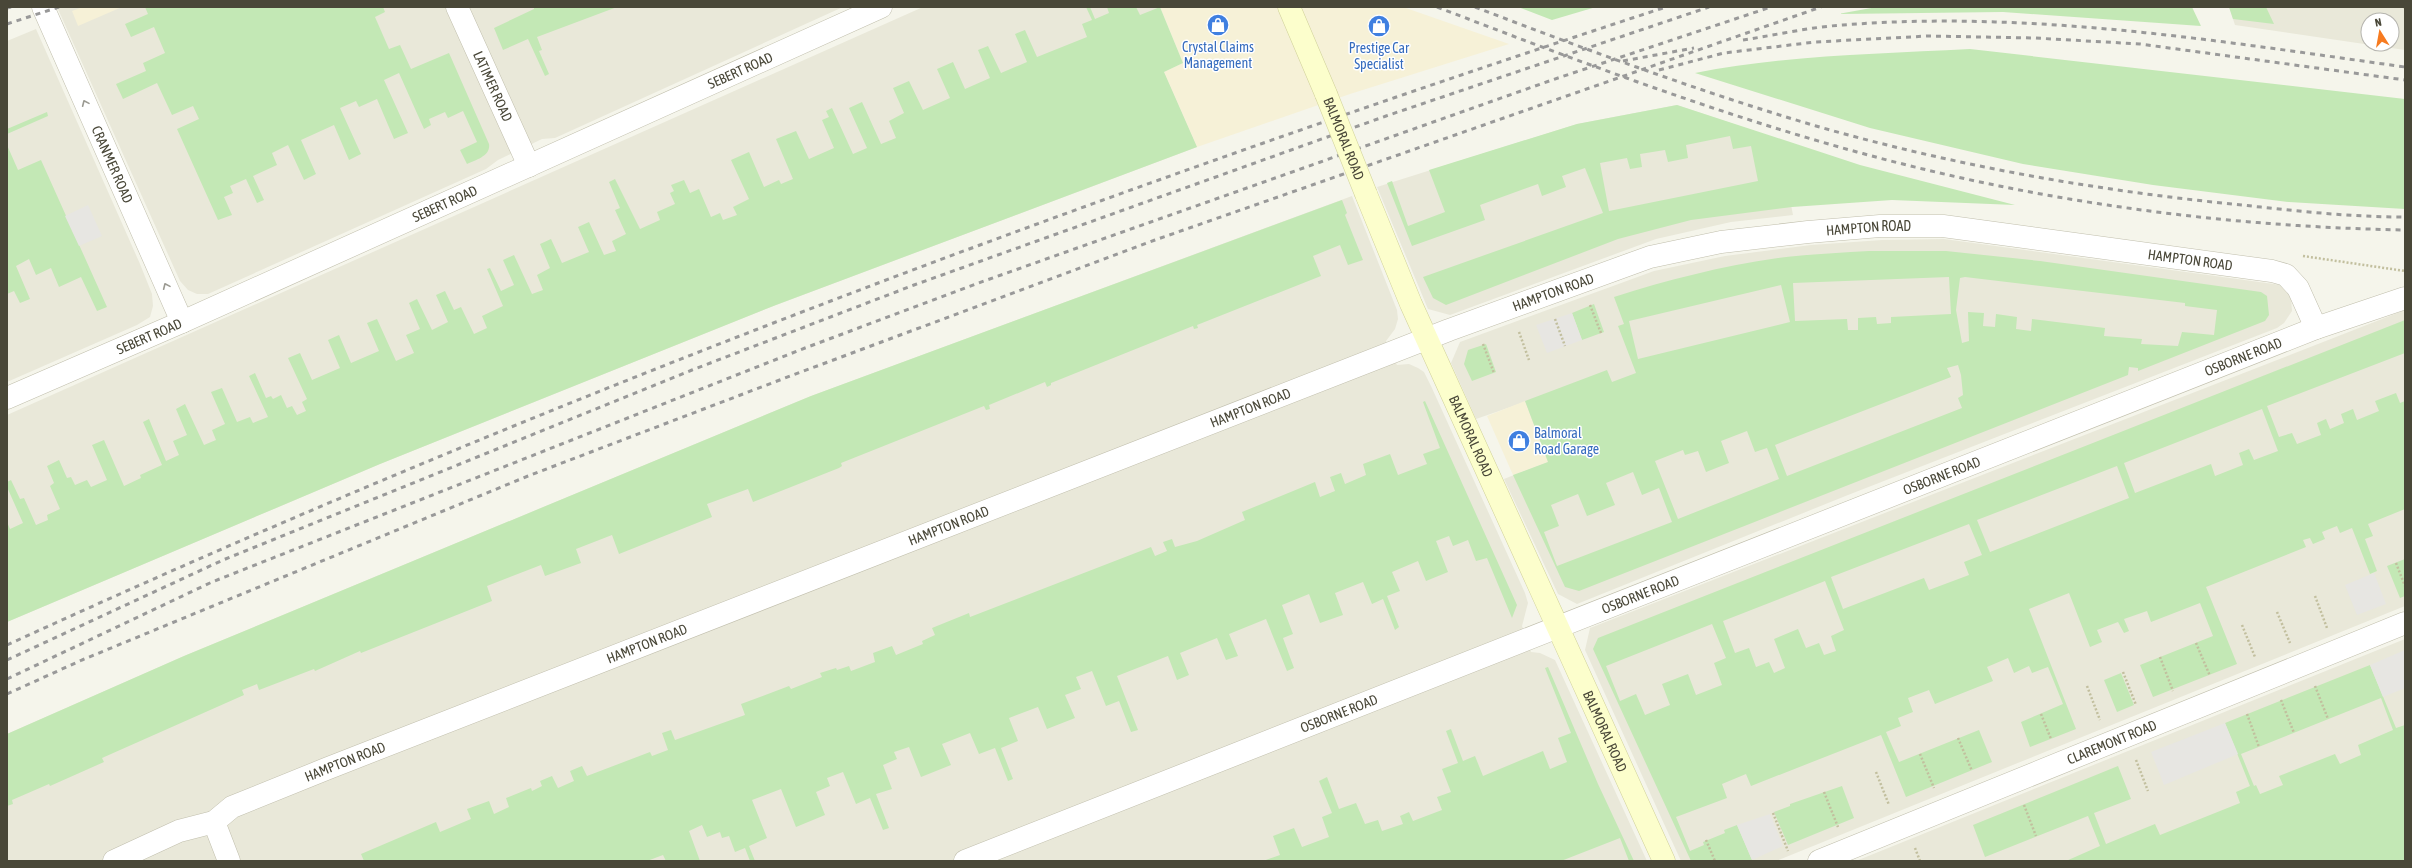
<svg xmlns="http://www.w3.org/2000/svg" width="2412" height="868" font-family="'Asap Condensed',sans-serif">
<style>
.residential{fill:#e9e8d9;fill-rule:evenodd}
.commercial{fill:#f6f1d7}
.green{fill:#c3e8b5;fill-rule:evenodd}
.parking{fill:#e7e6e2}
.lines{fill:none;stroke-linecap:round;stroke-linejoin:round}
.street-casing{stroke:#c1bfad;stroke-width:23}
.secondary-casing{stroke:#d0d199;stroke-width:23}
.path{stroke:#c2bf9e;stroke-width:2.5;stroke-dasharray:2 2;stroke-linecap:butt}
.street{stroke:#fff;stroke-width:22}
.secondary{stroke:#fcfecc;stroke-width:22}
.rail{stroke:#999;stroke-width:3;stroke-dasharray:5 5;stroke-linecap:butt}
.secondary-bridge-casing{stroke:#d0d199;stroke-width:23;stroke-linecap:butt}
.secondary-bridge{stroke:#fcfecc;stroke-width:22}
.oneway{stroke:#9b9a92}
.labels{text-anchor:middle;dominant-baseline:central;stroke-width:3;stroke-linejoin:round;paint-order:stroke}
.shop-label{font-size:14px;fill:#366cbe;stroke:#fff}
.street-label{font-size:14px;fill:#494738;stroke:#fff}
</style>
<rect width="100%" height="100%" fill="#f5f5eb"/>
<path class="residential" d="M57,7H843L555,138L542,139L498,160L486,169L208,294H197L188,290L180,281Z
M923,7H1160L1164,72L1197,147L776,305L380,464L7,622V415Z
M2229,7H2405V50L2235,25ZM2368,20H2392V44H2368Z
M36,29L140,264L152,294L153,306L150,317L137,325L7,382V41Z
M1677,105L1778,139L1793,215L1731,222L1656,239L1450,315L1428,309L1377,187L1577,124Z
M1352,196L1397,310L1398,319L1395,329L1386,341L1397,365L1409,364L1418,368L1424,372L1431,386L1525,593L1528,603L1522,626L1531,652L1540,653L1555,660L1647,861H7V734L184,656L811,396Z
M1944,239L2281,285L2291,298L2292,311L2284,323L2277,328L1848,495L1577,604L1558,594L1504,479L1547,462L1525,402L1476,419L1451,363L1460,342L1654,271L1725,256L1811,245L1882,240Z
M2405,310V606L1776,861H1681L1585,650L1590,628Z
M2405,639V861H1856Z"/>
<path class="commercial" d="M83,7H122L78,26L72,11Z
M1160,7H1403L1509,44L1350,94L1197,147L1164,72L1183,63Z
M1525,401L1548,462L1513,475L1487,416Z"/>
<path class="green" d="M145,7H383L385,12L375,17L389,49L400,45L411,69L449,53L489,144C491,156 476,160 467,164L460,150L477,142L463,111L448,118L445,112L429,119L431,125L424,129L399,73L384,80L408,133L394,139L377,99L359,107L356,101L340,108L361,154L349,160L334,125L301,140L316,174L304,180L288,145L272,153L277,165L253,176L264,200L257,203L246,179L230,186L233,193L224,197L232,215L218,220L177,129L199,119L193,106L172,115L157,83L123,99L116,84L146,71L143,63L165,53L154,27L131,37L125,24L148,14Z
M534,7H617L537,37L542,50L539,51L549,74L545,76L528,39L503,50L494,28L534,9Z
M1086,7H1090L1095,19L1109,13L1107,7H1136L1140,15L1160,7L1183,63L1164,72L1197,147L776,305L380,464L7,622V522L10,529L23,523L7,487V482L11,480L20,499L24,498L36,525L48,520L47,515L60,509L50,486L54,483L47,466L59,460L67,478L71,477L75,485L87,480L91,487L107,480L92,445L104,440L124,486L141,478L140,475L162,465L143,422L149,419L166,461L179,455L173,441L187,435L176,409L185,404L204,445L216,440L212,430L225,424L211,392L222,388L237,422L250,417L253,423L268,417L249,376L255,373L266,398L271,396L273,399L281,395L287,408L292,406L297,415L306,411L302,402L307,399L288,358L300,353L312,380L340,368L328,340L339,335L351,363L379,351L367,323L377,319L396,361L414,353L406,335L420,329L409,303L417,299L432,330L448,322L436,295L445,291L454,310L461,307L474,334L487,328L482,316L503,306L487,269L490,268L501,291L514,285L503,260L514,255L532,294L543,290L537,275L550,268L540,244L551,239L562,263L589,252L578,227L589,222L604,255L616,251L612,241L626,234L615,210L620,208L609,182L615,179L640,229L660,220L657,212L675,204L670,193L674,191L671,185L684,180L690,193L699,189L711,217L720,213L723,220L737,215L733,207L749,199L731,160L749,152L764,187L779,180L781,184L793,179L776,139L796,131L809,159L834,148L822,120L829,117L826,111L832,108L853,154L867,148L849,108L862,102L881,144L896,138L889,121L904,113L893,88L909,81L923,110L950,98L937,69L953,62L965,89L990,78L978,50L988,46L1001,73L1027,62L1015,34L1025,30L1037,57L1087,37L1082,24L1092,20Z
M1518,7H1596L1552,20Z
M1877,7H2192L2201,26L2003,12L1838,14Z
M2229,7H2266L2274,24L2233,19Z
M1970,49L2405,99V209L2289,202L2153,185L2023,164L1870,128L1695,73C1785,55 1878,54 1970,49Z
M1677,105L1860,165L2015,205L1892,200L1792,207L1691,220L1618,239L1446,305L1433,298L1423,277L1603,213L1585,168L1562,176L1566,187L1542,196L1538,184L1480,205L1485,220L1412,246L1387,183L1392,181L1408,226L1445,212L1429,170L1577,124ZM1730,136L1733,149L1751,146L1758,181L1609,211L1600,163L1627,158L1630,169L1642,167L1640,154L1665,150L1668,162L1688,158L1686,145Z
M47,112L48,116L7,134V129Z
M7,145L18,170L41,160L107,307L97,311L81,277L59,287L51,268L36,275L29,259L16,266L30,299L20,303L14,291L7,294Z
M1342,200L1347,213L1345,215L1363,260L1348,265L1340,245L1313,256L1321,276L1197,325L1198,328L1194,329L1193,326L1051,383V385L1047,387L1045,382L989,405L990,409L986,410L984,406L841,463L842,466L839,468L753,502L748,489L707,504L712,517L619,554L612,535L576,549L581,563L545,576L541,565L487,586L492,601L361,653L360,651L315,671L314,669L259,690L257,684L242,690L244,695L102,758L104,762L50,786L49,784L12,800L13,804L7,806V734L184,656L811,396Z
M1869,251H1946L2040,261L2261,292L2267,296L2269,315L2265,321L2138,371V368L2129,367L2128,375L1579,591L1565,587L1513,475L1548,462L1525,401L1607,370L1612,382L1636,373L1618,326L1624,324L1614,297C1667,280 1722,266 1778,258C1808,254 1839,253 1869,251ZM1949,277L1951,314L1891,317V323L1877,324L1876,317L1858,318V330H1848L1847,319L1795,321L1793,283ZM1965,277L2185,303V306L2217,310L2214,335L2182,332L2178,346L2141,344L2142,339L2104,336L2105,328L2032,319L2031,331L2016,329L2017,317L1996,314L1995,327L1983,326L1984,313L1968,312L1969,341L1962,343L1956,310L1960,278ZM1781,285L1790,322L1638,359L1629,321ZM1958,365L1961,375L1963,395L1958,398L1962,408L1787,476L1775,445L1951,377L1947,368ZM1747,431L1755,452L1767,448L1779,479L1678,519L1655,461L1683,450L1685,455L1698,451L1706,472L1729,463L1721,441ZM1633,472L1642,495L1659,488L1672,522L1557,566L1544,532L1559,526L1551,505L1578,494L1587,516L1615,505L1606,483Z
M1594,304L1604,332L1582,340L1572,313Z
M2405,320V353L2267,406L2279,437L2292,433L2297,444L2321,435L2317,423L2326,419L2330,429L2344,423L2341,414L2353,409L2357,420L2379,411L2375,401L2396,393L2400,403L2405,401V509L2368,524L2373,536L2365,539L2377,571L2370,574L2352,528L2340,533L2337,526L2322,532L2325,539L2313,544L2310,538L2303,540L2306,547L2206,587L2237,664L2153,697L2140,665L2213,636L2200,603L2151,622L2147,611L2124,619L2129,631L2124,633L2118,622L2097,630L2102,642L2090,647L2069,593L2029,609L2076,729L2030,747L2021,722L2063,704L2048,667L2032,673L2029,666L2014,673L2008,658L1987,667L1993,681L1935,704L1929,690L1908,698L1913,712L1898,718L1901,726L1886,732L1899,762L1979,730L1992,762L1906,797L1881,735L1751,786L1746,774L1722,784L1727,798L1676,817L1690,851L1704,845L1703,842L1725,833L1724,830L1737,825L1752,860L1691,861L1593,649L1598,638ZM2262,409L2278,451L2254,460L2249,449L2239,453L2243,465L2215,476L2211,464L2135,493L2124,463ZM2117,466L2129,498L1990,552L1977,520ZM1969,524L1982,555L1964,562L1969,575L1929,590L1924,578L1843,609L1831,577ZM1825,581L1844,630L1831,636L1836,651L1824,655L1819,643L1806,648L1798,629L1774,639L1785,668L1774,673L1769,662L1756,667L1749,648L1735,653L1723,621ZM1712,624L1726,658L1714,663L1722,685L1696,695L1688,674L1662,684L1670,705L1645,715L1636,694L1620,701L1606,666Z
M1486,344L1496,372L1472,381L1464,364L1468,350Z
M1425,401L1517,605L1512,618L1487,558L1476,561L1468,540L1453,546L1449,536L1436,541L1448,572L1426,581L1418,561L1392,572L1400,591L1387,596L1399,627L1395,630L1383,599L1372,604L1363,582L1335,593L1343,615L1320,623L1309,594L1282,605L1293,634L1283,638L1294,668L1287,671L1266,619L1229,634L1238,656L1226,660L1217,638L1180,653L1189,675L1177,680L1168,656L1117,676L1138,730L1131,732L1119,701L1106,706L1092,671L1076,677L1081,689L1065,695L1075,718L1047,729L1038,707L1009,718L1018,741L1001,748L1013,779L1008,781L995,748L979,754L970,733L942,744L951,765L921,777L909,747L894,752L897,759L883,765L892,789L876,794L889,828L883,830L870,798L856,804L843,772L827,778L830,786L816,792L825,815L796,827L781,789L752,800L767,838L749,846L755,861H750L745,848L735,852L729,836L722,838L720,832L707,837L702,825L689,831L700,861H666L663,855L647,861H364L361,854L436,822L440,832L471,819L467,809L489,801L494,814L509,807L506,798L531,788L532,791L542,786L540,781L552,776L558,788L574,781L570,771L582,766L587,776L650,752L652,756L668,750L662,733L671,730L675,740L745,715L741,704L789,686L791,689L822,677L820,673L836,668L837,670L849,666L851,671L875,662L873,653L892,646L896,655L923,644L922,641L935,635L932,628L969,613L970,617L1151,547L1155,556L1167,551L1163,542L1172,539L1175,547L1197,541L1245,520L1242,512L1315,482L1320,497L1335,491L1330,477L1341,473L1345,484L1366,475L1363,464L1390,454L1398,475L1427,464L1423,454L1440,448L1423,402Z
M2405,559V596L2400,598L2387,566Z
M2370,665L2396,728L2405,725V861H2066L2100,846L2088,816L1985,857L1973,825L2118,766L2131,799L2094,813L2106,844L2155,824L2160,835L2240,803L2236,792L2250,786L2225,723ZM2381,698L2393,730L2358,745L2361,755L2340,764L2335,754L2279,776L2283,785L2260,794L2256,785L2254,786L2241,754Z
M1548,667L1598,784L1634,861H1629L1620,838L1561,861H1263L1280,855L1273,836L1294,828L1302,847L1329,837L1322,817L1332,813L1319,781L1327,777L1339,809L1356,803L1365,824L1378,820L1382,831L1403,824L1400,816L1409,812L1413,821L1442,810L1437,797L1451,792L1442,769L1458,763L1446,731L1451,729L1463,761L1475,756L1483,776L1543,751L1550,769L1567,762L1558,738L1571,733L1545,668Z
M2121,673L2134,705L2117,712L2104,680Z
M1842,786L1854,818L1788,845L1774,812L1790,806V804Z"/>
<path class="parking" d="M88,205L102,236L79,246L65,216Z
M1572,313L1582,340L1547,353L1536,325Z
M2374,573L2386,604L2357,615L2345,585Z
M2405,650V688L2383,697L2370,665Z
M2225,723L2238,754L2164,785L2151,752Z
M1770,814L1783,846L1752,860L1737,825Z"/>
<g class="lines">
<g class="street-casing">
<g id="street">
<path id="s1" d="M43,7L182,322"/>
<path id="s2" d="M457,7L529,166"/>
<path id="s3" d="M7,398L182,322L881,7"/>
<path d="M214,822L229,861"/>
<path id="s4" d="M114,861L179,831L214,822L232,807L326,769L1449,330L1650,257L1721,242L1808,232L1880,226H1943L2272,271L2286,275L2298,288L2316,328"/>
<path id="s5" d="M965,861L2316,328L2405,298"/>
<path id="s6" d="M1819,861L2405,623"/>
</g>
</g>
<g class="secondary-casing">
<g id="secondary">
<path d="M1289,7L1326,94"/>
<path id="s7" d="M1366,194L1411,304L1664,861"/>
</g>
</g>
<path class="path" d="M2404,7L2405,8
M2303,256L2405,271
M1590,305L1601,333
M1555,319L1565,346
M1519,332L1529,360
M1483,344L1494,373
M2396,563L2405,586
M2315,596L2327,628
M2277,612L2290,643
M2242,625L2255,657
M2196,643L2210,676
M2160,657L2173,691
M2123,672L2136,705
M2087,686L2100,720
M2315,686L2328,719
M2281,700L2294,733
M2041,714L2051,739
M2247,714L2259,747
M1958,738L1972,771
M1920,754L1934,788
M2136,760L2148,791
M1876,772L1889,805
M1824,792L1838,827
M2024,805L2036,836
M1773,813L1788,851
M1706,840L1715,861
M1915,848L1920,861"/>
<use href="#street" class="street"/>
<use href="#secondary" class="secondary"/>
<path class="rail" d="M1437,7C1596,68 1757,129 1923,169C2080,207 2243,227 2405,230
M1475,7C1587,50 1701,92 1816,126C1956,166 2098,191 2242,205C2296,211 2350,217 2405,217
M7,8L11,7
M7,24L59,7
M1743,40C1776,35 1810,27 1843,25C2031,10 2219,41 2405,67
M1623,61L1694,48
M1659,70L1724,53L1815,42L1928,36L2035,38L2140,44L2405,80
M7,645C546,398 1102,191 1666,7
M7,660L223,560L692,370L914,285L1386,116L1709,7
M7,679L212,582L805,348L984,281L1552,80L1771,7
M7,694L82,660L528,476L785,378L1155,240L1821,7"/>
<g class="secondary-bridge-casing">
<g id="secondary-bridge">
<path id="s8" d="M1326,94L1366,194"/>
</g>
</g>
<use href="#secondary-bridge" class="secondary-bridge"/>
</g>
<defs><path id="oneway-chevron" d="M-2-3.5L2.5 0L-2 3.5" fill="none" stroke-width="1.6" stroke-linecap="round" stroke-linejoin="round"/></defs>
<g class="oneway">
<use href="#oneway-chevron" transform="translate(85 103) rotate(-114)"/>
<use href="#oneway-chevron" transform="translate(166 286) rotate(-114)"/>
</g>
<defs>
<g id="shop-disc" transform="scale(1.15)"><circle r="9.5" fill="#3f7fe0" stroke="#fff"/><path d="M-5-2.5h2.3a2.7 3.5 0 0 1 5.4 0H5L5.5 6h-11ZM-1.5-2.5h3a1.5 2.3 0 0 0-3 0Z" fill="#fff"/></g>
</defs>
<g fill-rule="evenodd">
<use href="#shop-disc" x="1218" y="25"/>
<use href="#shop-disc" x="1379" y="26"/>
<use href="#shop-disc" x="1519" y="441"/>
</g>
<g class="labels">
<g class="shop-label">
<text x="1218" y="47">Crystal Claims<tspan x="1218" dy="16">Management</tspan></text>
<text x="1379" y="48">Prestige Car<tspan x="1379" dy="16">Specialist</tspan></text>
<text x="1534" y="433" text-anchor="start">Balmoral<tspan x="1534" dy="16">Road Garage</tspan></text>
</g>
<g class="street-label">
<text stroke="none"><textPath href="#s3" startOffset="803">SEBERT ROAD</textPath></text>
<text stroke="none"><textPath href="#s2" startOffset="87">LATIMER ROAD</textPath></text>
<text stroke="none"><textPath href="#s8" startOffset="48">BALMORAL ROAD</textPath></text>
<text stroke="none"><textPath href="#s1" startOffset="172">CRANMER ROAD</textPath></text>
<text stroke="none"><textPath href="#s3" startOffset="479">SEBERT ROAD</textPath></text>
<text stroke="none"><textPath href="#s4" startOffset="1873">HAMPTON ROAD</textPath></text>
<text stroke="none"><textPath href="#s4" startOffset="2197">HAMPTON ROAD</textPath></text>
<text stroke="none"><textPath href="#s4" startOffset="1549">HAMPTON ROAD</textPath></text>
<text stroke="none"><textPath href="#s3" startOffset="155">SEBERT ROAD</textPath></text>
<text stroke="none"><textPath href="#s5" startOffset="1374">OSBORNE ROAD</textPath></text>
<text stroke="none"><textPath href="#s4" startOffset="1225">HAMPTON ROAD</textPath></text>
<text stroke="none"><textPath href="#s7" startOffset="264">BALMORAL ROAD</textPath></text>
<text stroke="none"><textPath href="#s5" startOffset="1050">OSBORNE ROAD</textPath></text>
<text stroke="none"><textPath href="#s4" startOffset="901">HAMPTON ROAD</textPath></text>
<text stroke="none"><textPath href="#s5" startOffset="726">OSBORNE ROAD</textPath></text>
<text stroke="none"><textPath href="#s4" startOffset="577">HAMPTON ROAD</textPath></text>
<text stroke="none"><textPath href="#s5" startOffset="402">OSBORNE ROAD</textPath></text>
<text stroke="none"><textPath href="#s7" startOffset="588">BALMORAL ROAD</textPath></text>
<text stroke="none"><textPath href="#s6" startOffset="316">CLAREMONT ROAD</textPath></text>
<text stroke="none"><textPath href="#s4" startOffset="253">HAMPTON ROAD</textPath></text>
</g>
</g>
<rect width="2412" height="868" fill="none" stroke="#494738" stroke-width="16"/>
<g transform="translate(2380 32) rotate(349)"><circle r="19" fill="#ffffff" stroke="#b6b5af"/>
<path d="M0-3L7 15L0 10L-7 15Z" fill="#f77b20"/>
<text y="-6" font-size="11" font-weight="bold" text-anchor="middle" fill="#494738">N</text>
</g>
</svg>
